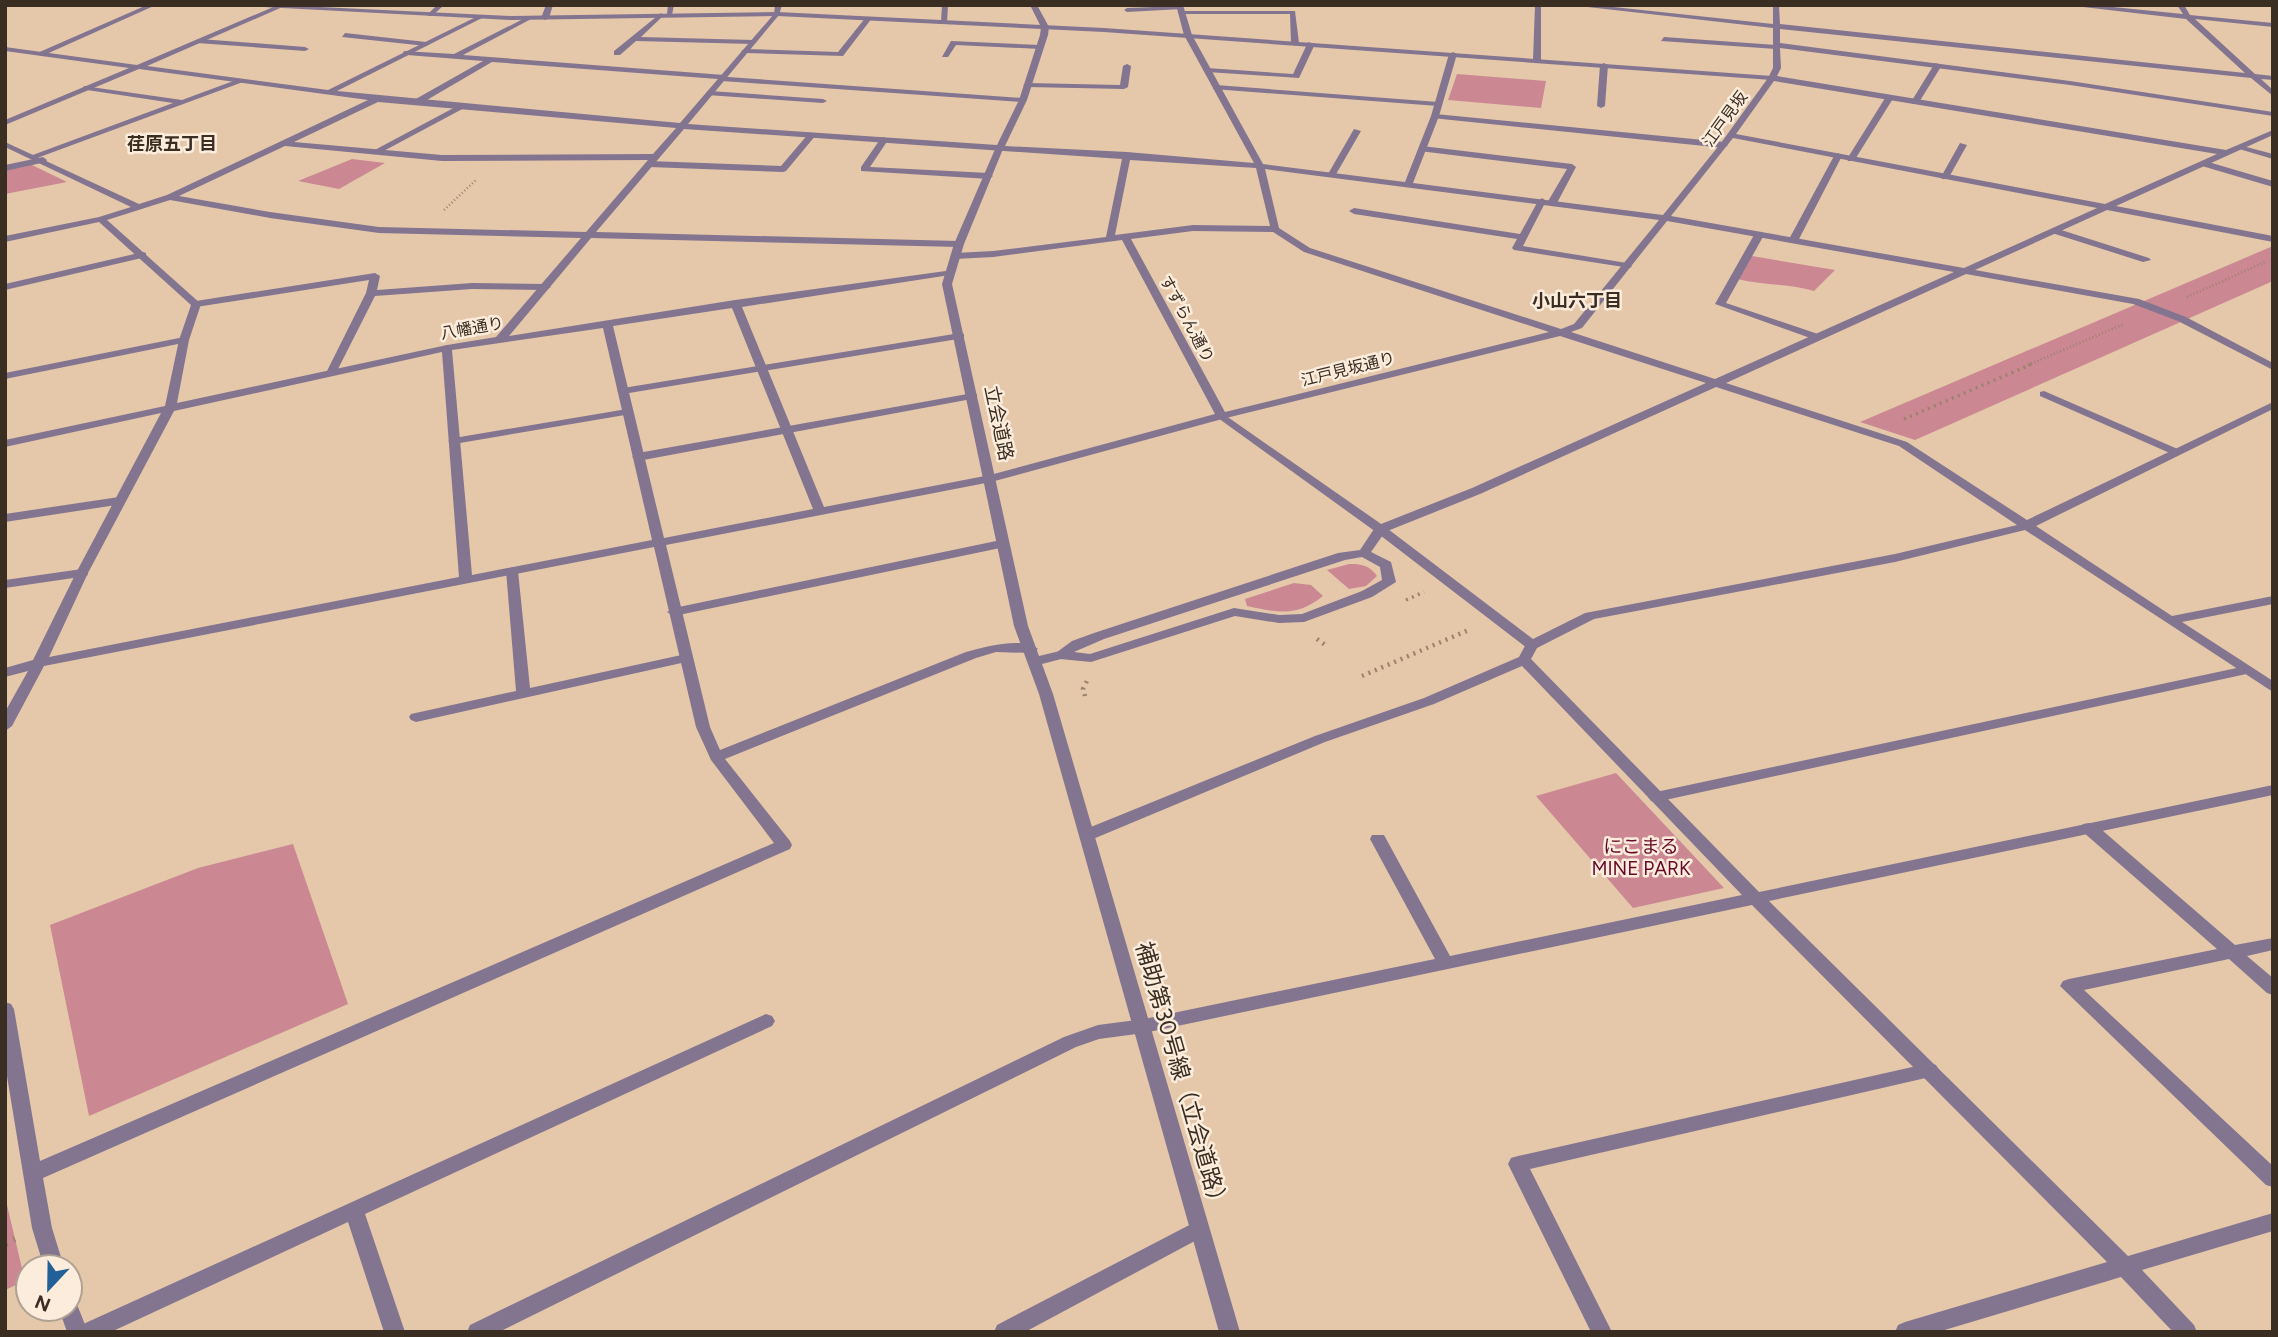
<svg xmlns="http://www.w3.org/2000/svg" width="2278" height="1337" font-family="Figtree,'Noto Sans JP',sans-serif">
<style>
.green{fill:#cb8893}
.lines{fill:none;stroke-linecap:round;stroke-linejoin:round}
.path-far3{stroke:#99836d;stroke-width:2.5;stroke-dasharray:1 2.5;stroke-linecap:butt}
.path-far2{stroke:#99836d;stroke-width:3.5;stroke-dasharray:2 4.5;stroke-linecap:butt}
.path-far1{stroke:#99836d;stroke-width:4.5;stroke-dasharray:2 5;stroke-linecap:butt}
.path{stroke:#99836d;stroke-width:6;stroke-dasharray:2.5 7;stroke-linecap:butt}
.service{fill:#837590;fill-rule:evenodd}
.pedestrian{fill:#837590;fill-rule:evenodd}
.minor{fill:#837590;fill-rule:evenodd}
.tertiary{fill:#837590;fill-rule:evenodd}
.labels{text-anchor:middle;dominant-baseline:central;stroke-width:5;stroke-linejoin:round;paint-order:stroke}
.far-street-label{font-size:16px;fill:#3a2e22;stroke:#fbecdc}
.far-neighbourhood-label{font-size:18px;font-weight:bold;fill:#3a2e22;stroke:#fbecdc}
.street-label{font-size:19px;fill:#3a2e22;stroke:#fbecdc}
.park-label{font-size:19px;fill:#68092b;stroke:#fbecdc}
.near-street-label{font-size:23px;fill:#3a2e22;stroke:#fbecdc}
</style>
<rect width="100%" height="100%" fill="#e5c8aa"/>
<path class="green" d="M1457,74L1546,81L1541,108L1448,100Z
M352,159L385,163L339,189L298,181Z
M30,164L67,182L5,194V169Z
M2273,246V281L1915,440L1860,422Z
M1752,256L1835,270L1814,291C1789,284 1763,285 1737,279Z
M1349,564C1362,564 1369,565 1377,576L1366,586L1349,589L1327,570Z
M1294,583L1311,585L1323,596C1297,617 1278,613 1247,606L1245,599Z
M1616,773L1724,888L1633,908L1536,796Z
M293,844L348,1004L89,1116L50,925L198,868Z
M7,1205L25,1281L5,1290V1206Z"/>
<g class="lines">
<path class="path-far3" d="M444,210L476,180
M2187,297L2265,262
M2028,365L2124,324"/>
<path class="path-far2" d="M1904,419L2032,364
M1406,600L1424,592"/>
<path class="path-far1" d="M1317,639L1328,647
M1362,676L1471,629
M1085,696L1083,689L1087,681"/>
<path class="path" d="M5,1244L15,1239"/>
<path class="service" d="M147,5H156L42,56L35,54Z
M437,5H444L432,16H428V14Z
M668,5H674L672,15L667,14Z
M942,5H948L947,23L941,22Z
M1180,6L1182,9L1127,12L1124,10L1127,8Z
M1182,11H1295L1299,43L1295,45L1291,43L1290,14H1180Z
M661,13L663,16L641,37L753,40L757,42L753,44L636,41L620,55H614V51Z
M527,17L533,18L463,55L724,75L728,77L1023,98L1027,100L1023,102L722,81L718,79L492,62L420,104H414V100L483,61L407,55L403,53L404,51L454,54Z
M866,17L872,18L843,56L745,53L741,51L745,49L838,52Z
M345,33L426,42L430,44L426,46L342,37Z
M1664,37L1776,45L1780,47L1776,49L1661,41Z
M200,39L305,47L309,49L305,51L197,43V39Z
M951,41L1040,45L1044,47L1040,49L956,45L948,57H942Z
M1308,42L1315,44L1299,78L1207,72L1203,70L1207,68L1293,74Z
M1604,63L1608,65L1605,106L1601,108L1597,106L1600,65Z
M1935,63L1942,65L1918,104H1912L1911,102Z
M1127,64L1131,66L1128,87L1124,89L1027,87L1023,85L1027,83L1120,85L1123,66Z
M236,80L243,82L37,158L30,156L173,103L87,90L83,88L84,86L182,100Z
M1216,85L1438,102L1442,104L1438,106L1213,89V85Z
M710,91L823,99L827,101L823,103L707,95V91Z
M1887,95L1894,97L1854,161H1848L1847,159Z
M461,104L468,106L378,154L371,152Z
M1435,114L1724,142L1728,145L1724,148L1432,118V114Z
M1354,129L1361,131L1335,176H1329L1328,174Z
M809,133L816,135L786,171L783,172L649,167L645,164L649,161L781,166Z
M884,137L888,140L870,167L989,173L993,176L989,179L861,171V167L881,138Z
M1960,143L1967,145L1948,179H1942L1941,177Z
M2239,145L2273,154V159L2239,149Z
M1422,146L1572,164L1576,167L1557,203L1552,206L1547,203L1567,169L1419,151L1418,149Z
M1838,153L1842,156L1798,241L1790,243L1788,241L1834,156Z
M43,157L47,160L46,162L5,171V165Z
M2205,161L2273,181V187L2202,166L2201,164Z
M1542,198L1546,201L1523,246L1627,263L1632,266L1630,268L1514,250L1512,248L1517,239L1354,214L1349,211L1354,208L1520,234L1538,201Z
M2055,228L2149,258L2151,260L2143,262L2052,233L2050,231Z
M1759,232L1764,235L1726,303L1821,335V339H1813L1715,304L1754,235Z
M143,252L146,253V257L5,290V284Z
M375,273L380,276L377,290L472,283L546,284L551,287L546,290L472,289L375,296L336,373L331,376L326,373L366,293L369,280L196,307L191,304L196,301Z
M960,333L964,334V338L623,394L617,391L623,388Z
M184,337L188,338V342L5,379V373Z
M2044,391L2180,450L2182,452L2180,454H2172L2040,396V392Z
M973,393L977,394V398L638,461L632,457L638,453Z
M627,409L631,410V414L454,444L448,441L454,438Z
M119,497L123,498L125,501L123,504L5,522V514Z
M1001,540L1007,544L1005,547L674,616L667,612L674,608Z
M512,567L518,571L530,688L686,654L693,658L686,662L416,722L411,720L409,717L411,714L516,691L506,571Z
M82,569L87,570L88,573L87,576L5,588V580Z
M2246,666L2251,667L2253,670L2251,673L1656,802L1651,801L1648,797L1651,793L1656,792Z
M2089,823L2095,824L2235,945L2273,938V950L2247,956L2273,978V995L2267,993L2229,959L2084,990L2273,1166V1187L2266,1185L2060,986L2063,981L2069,979L2217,949L2083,832L2081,828L2083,824Z
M766,1014L772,1016L775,1021L772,1026L365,1214L405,1332H384L348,1222L111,1332H78L81,1325Z
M1930,1063L1936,1065L1939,1070L1936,1075L1930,1077L1530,1169L1612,1332H1591L1508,1164L1511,1158L1518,1156Z
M1199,1220L1206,1223L1209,1229L1206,1235L1025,1332H994L997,1325Z"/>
<path class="pedestrian" d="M1222,413L1384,526L1537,642L1539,645L1537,648H1527L1376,532L1218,418V414Z"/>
<path class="minor" d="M278,5H287L147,66L328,90L480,15L482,18L337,91L680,123L774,14L775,5H782L779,15L688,124L997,145L1019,100L1040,35L1041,27L1030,5H1037L1049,27L1048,35L1027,100L1005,146L1127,152L1254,163L1184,35L1176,5H1183L1192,35L1263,164L1405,182L1431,116L1449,54L1453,52L1457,54L1439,116L1413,183L1663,215L1721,143L1768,78L1773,68V28L1570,5H1595L1773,24V5H1779L1780,24L2245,73L2186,19L2066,5H2093L2183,14L2177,5H2184L2190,15L2273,23V27L2195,19L2255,74L2273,76V80L2261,79L2273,90V96L2251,78L1780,29V43L2070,81L2273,112V116L2070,85L1780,48L1781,68L1777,76L2226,150L2273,130V135L2116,206L2273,236V242L2107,210L1975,270L2139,299L2186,317L2273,363V370L2178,321L2133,304L1966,274L1726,383L1907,442L2027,520L2273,402V409L2036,526L2172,616L2273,596V604L2182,622L2273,681V692L2025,530L1895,562L1594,619L1537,648L1531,659L1759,892L2273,785V795L1769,901L2128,1256L2273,1213V1231L2142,1270L2194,1325L2197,1332H2173L2121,1277L1938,1332H1895L1898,1325L1905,1322L2107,1262L1752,905L1144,1033L1099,1039L1076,1047L499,1332H467L470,1325L1064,1037L1098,1025L1144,1019L1435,959L1370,839L1372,835H1384L1450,956L1742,895L1522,666L1434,704L1325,742L1093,839H1081L1079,835L1081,831L1315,736L1424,698L1519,657L1527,642L1585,613L1895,554L2017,525L1899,446L1716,387L1480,494L1385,532L1371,552L1391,562L1396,582L1372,597L1304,622L1279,623L1235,616L1091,662L1060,659L1053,655L1072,641L1094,633L1338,553L1360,550L1376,526L1472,488L1706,383L1560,336L1226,418L991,482L666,545L710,727L720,750L966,652C984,647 1023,636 1038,649L1031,653L996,652L976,658L725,759L790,841L792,845L790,849L43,1178L52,1228L64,1267H44L32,1228L5,1064V1002L11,1004L14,1009L40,1161L774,843L711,760L696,727L654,547L44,666L12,726L5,731V712L28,671L5,677V668L33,660L76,573L161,413L5,447V440L165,406L179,340L191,305L99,222L5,242V236L99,217L131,207L5,147V142L139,204L167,195L368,100L139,69L5,125V120L129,68L5,51V47L137,65ZM1774,81L2217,154L2105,204L1736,134ZM378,102L676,128L653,154L442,155L294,142ZM684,129L1122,159L1106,237L993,251L955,253L950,256L955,259L993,257L1122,240L1215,414L990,475L824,507L742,307L950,275L955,272L953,270L735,300L509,336L591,238L959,247L964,244L959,241L596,232ZM1733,138L2097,208L1964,268L1671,216ZM285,146L442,161L648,160L586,232L379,227L270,212L179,196ZM1130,160L1256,168L1270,226L1193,225L1115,235ZM1265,169L1659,220L1574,324L1561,329L1310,248L1279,228ZM170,200L270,218L379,233L581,238L496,337L447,345L177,403L189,340L201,304L107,220ZM1667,221L1954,272L1715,379L1571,332L1582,328ZM1193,231L1273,232L1304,252L1549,332L1225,412L1131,239ZM732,308L813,509L664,538L613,326ZM603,328L652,540L472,575L452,350ZM442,352L459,577L49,657L88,573L174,411ZM1362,557L1380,567L1382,580L1362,591L1302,614L1279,615L1234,608L1090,654L1074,652L1104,639L1345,560Z
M546,5H553L549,18L545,20L541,18Z
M1535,5H1541V60L1537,62L1533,60Z
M70,1300L76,1302L88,1332H67L59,1309H70Z"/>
<path class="tertiary" d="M224,5H278L511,16L777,12L1104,28L1772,76L1776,78L1772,80L1104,32L777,16L511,20Z
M996,147L1003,149L964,244L952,284L1028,626L1039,656L1060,651L1067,655L1065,658L1042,664L1053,694L1240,1332H1219L1039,694L1014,626L942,284L954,244Z"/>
</g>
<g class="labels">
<g class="far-street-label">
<text transform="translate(1725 119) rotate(-54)">江戸見坂</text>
<text transform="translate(1187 319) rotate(62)">すずらん通り</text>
<text transform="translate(472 328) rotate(-10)">八幡通り</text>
<text transform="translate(1348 369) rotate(-14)">江戸見坂通り</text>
</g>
<g class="far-neighbourhood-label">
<text x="172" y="144">荏原五丁目</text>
<text x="1577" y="301">小山六丁目</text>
</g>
<g class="street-label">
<text transform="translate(999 423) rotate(78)">立会道路</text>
</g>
<g class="park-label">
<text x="1641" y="846">にこまる<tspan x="1641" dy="22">MINE PARK</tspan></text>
</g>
<g class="near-street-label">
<text transform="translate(1182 1077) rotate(74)">補助第30号線（立会道路）</text>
</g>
</g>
<rect width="2278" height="1337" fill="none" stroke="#3a2e22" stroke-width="14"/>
<g transform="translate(49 1288) rotate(202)"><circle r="33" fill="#fbecdc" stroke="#aea092" stroke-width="2"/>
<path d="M0-5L12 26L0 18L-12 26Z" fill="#226197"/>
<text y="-10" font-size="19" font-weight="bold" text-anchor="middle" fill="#3a2e22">N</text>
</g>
</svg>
